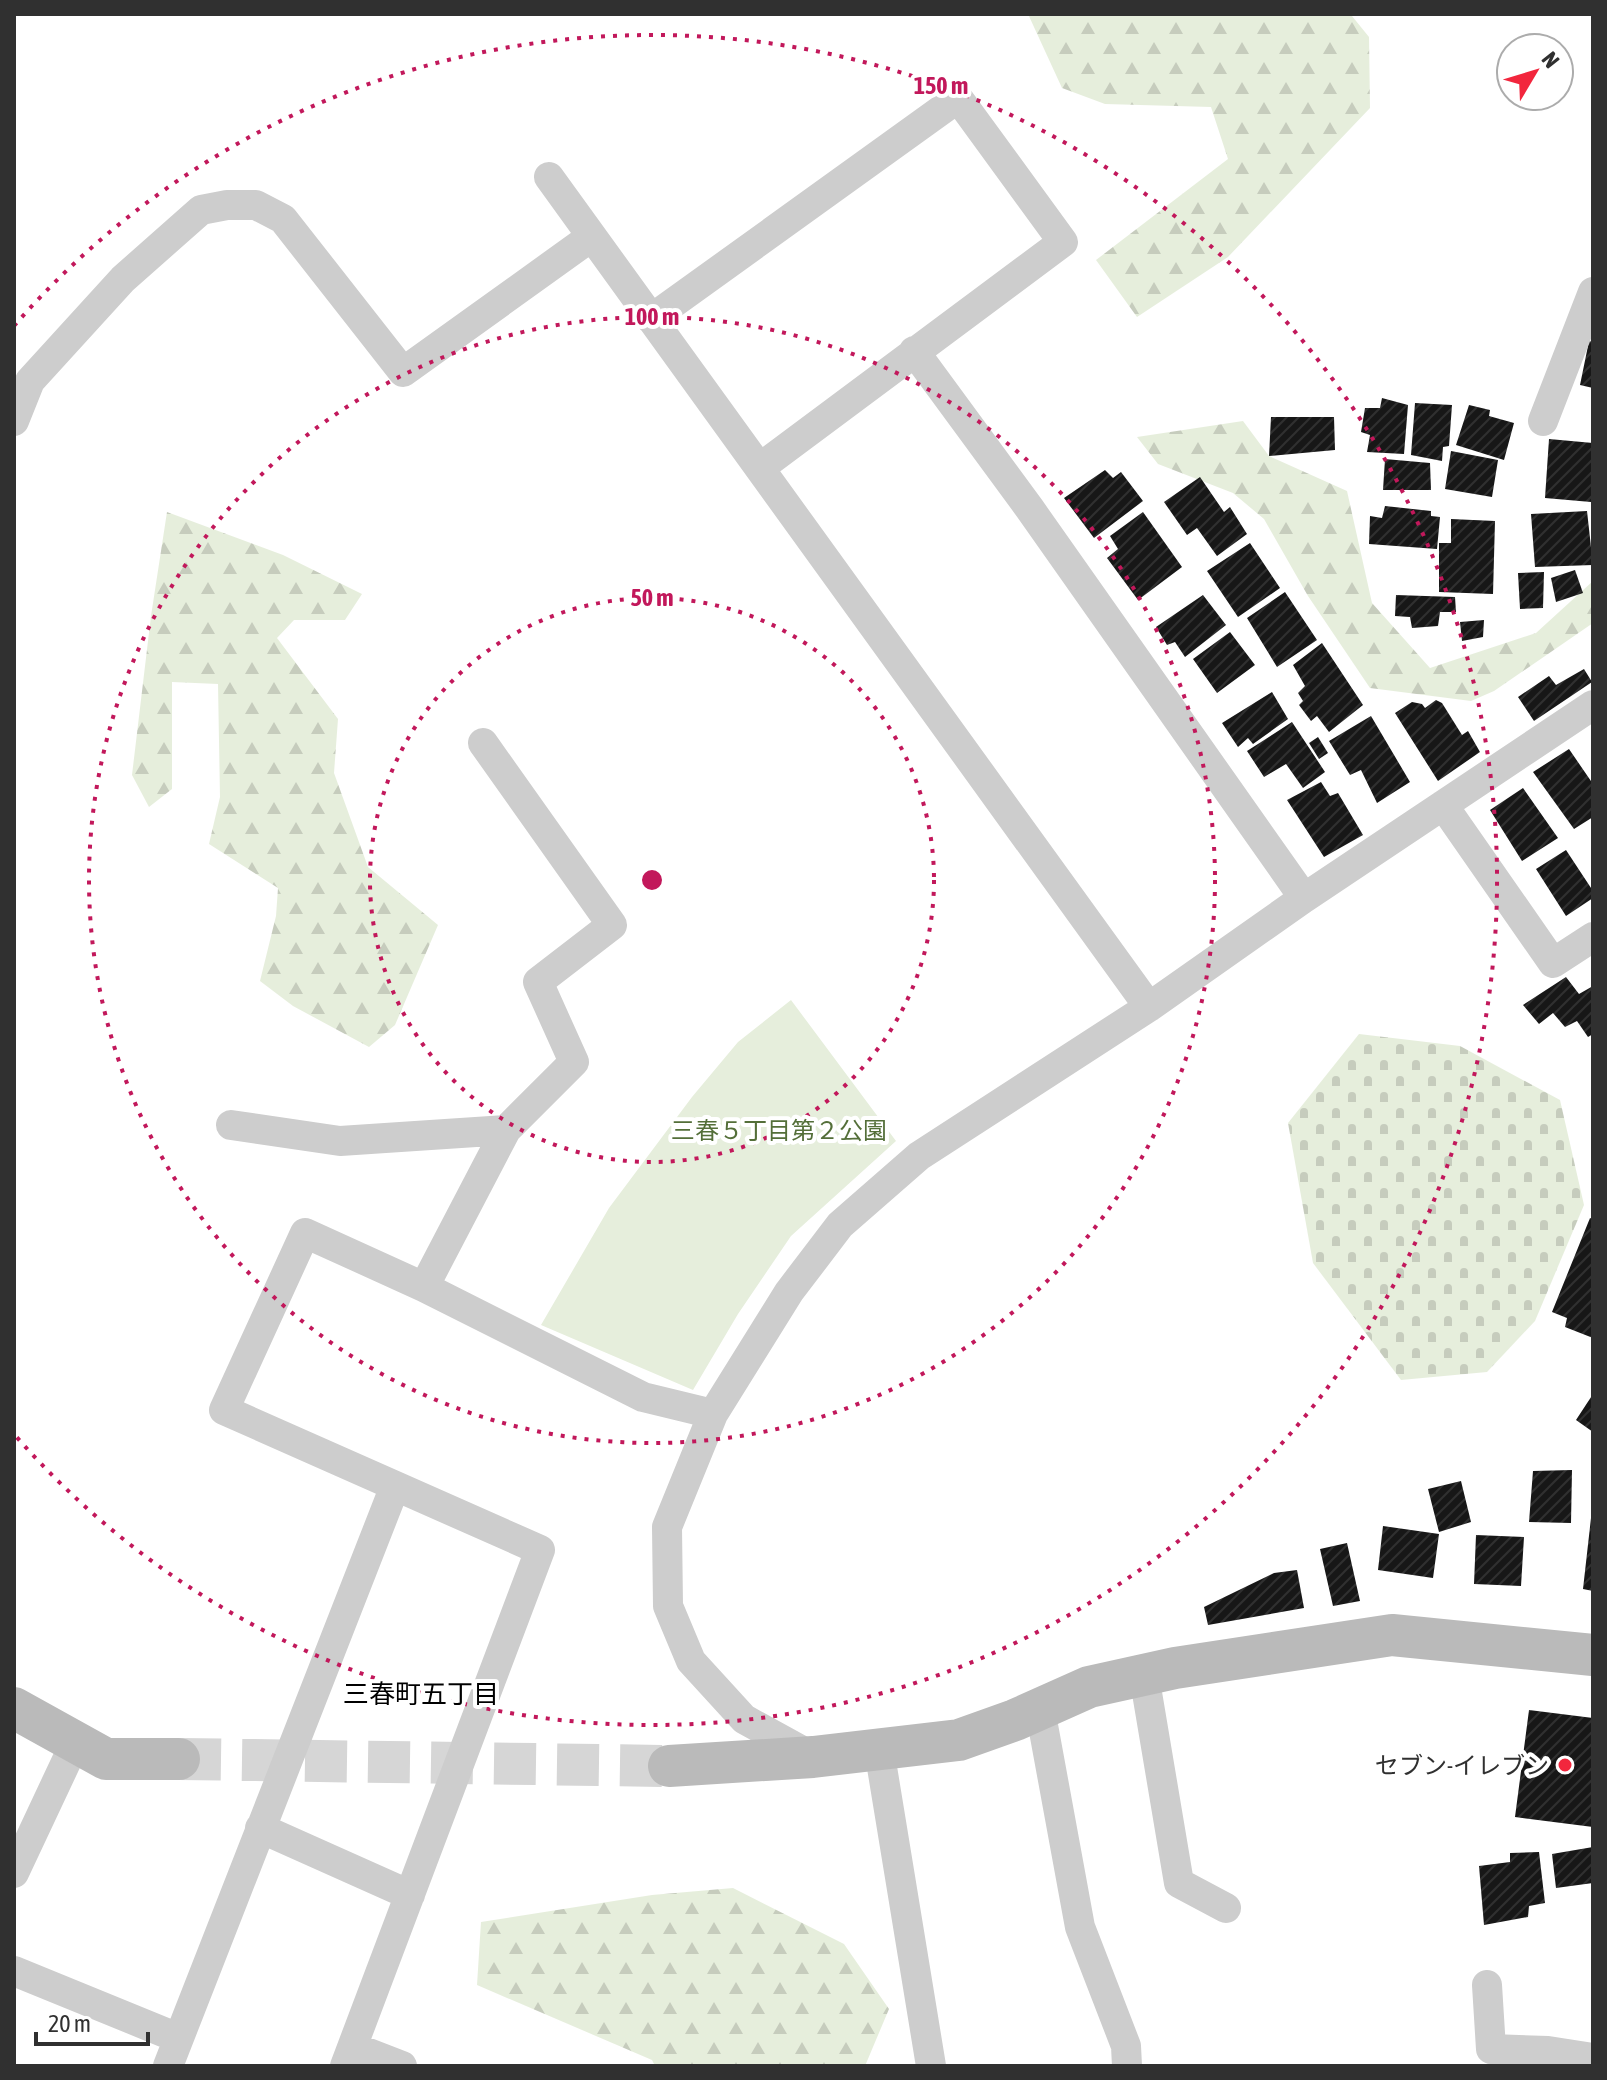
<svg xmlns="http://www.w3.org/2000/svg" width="1607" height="2080" font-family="'Asap Condensed','Noto Sans JP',sans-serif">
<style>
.green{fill:#e6eedc}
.forest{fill:url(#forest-firs)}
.cemetery{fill:url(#cemetery-stones)}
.building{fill:url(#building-hatch)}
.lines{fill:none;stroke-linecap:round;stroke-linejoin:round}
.secondary-tunnel{stroke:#d6d6d6;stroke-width:42;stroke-dasharray:42 21;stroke-linecap:butt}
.street{stroke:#cdcdcd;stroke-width:30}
.secondary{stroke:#bababa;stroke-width:42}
.ring{fill:none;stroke:#c2185b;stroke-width:4;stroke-dasharray:4 8}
.poi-dot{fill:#f2263d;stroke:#fff;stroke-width:3}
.labels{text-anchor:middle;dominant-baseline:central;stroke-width:8;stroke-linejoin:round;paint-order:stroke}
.park-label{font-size:24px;fill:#546f39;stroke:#fff}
.poi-label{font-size:24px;fill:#303030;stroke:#fff;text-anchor:end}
.neighbourhood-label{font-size:26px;fill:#000;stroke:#fff}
.centre{fill:#c2185b;stroke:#fff;stroke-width:4}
.ring-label{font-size:24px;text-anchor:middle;font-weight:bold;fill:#c2185b;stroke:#fff;stroke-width:8;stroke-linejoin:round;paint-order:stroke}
</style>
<defs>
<pattern id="forest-firs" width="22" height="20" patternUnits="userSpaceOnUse" patternTransform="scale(2)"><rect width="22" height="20" fill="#e6eedc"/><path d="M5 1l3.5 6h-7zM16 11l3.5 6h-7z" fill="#c6ccbd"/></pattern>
<pattern id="cemetery-stones" width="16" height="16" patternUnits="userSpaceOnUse" patternTransform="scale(2)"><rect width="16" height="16" fill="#e6eedc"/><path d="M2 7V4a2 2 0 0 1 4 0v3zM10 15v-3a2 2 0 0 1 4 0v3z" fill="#c6ccbd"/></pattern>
<pattern id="building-hatch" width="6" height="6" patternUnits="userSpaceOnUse" patternTransform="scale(2)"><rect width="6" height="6" fill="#171717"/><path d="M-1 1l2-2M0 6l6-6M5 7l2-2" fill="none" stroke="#303030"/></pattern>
</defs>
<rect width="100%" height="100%" fill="#fff"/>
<path class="green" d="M791,1000L896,1141L791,1236L738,1314L693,1390L541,1325L609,1208L692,1097L738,1042Z"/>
<path class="forest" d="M1028,14L1352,16L1369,37L1370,108L1228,257L1137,317L1096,260L1228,159L1211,107L1105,104L1062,88Z
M1243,421L1269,456L1347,491L1372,603L1430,668L1536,633L1593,581V623L1494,691L1471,701L1370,688L1308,596L1264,519L1233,493L1158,464L1137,437Z
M167,512L283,555L362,594L345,620H294L277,638L338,719L334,773L368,867L438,925L395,1025L369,1047L293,1006L260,981L276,916L278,888L209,844L220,797L218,684L172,682V789L149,807L132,775L151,616Z
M733,1888L844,1944L889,2009L865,2066H655L652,2060L477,1985L481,1922L652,1895Z"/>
<path class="cemetery" d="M1359,1034L1460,1046L1560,1100L1584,1205L1535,1321L1487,1372L1401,1380L1313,1263L1288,1123Z"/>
<path class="building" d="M1589,341L1593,342V388L1580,385Z
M1382,398L1408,405L1404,454L1367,452L1370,435L1361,432L1365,408H1380Z
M1415,403L1452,405L1449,446L1443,447L1442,461L1411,455Z
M1469,405L1490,410L1489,416L1514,423L1504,460L1456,445Z
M1271,417H1334L1335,450L1269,456Z
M1549,439L1593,443L1591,502L1545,498Z
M1451,451L1498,460L1492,497L1445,489Z
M1385,459L1430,463L1431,490H1383Z
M1105,470L1113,478L1121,472L1143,501L1094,538L1064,498Z
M1200,477L1224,512L1230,507L1247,534L1217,556L1197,528L1187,535L1164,502Z
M1385,506L1431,511V516L1440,517L1437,549L1369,544L1370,516L1382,518Z
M1587,511L1593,565L1535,567L1531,514Z
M1143,512L1182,567L1138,600L1107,558L1118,549L1110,536Z
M1451,519L1495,521L1493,594L1439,592V543H1451Z
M1250,543L1280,588L1238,617L1207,571Z
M1575,570L1583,593L1556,602L1551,578Z
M1544,572L1543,608L1520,609L1518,573Z
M1285,592L1317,640L1277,667L1247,618Z
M1203,595L1226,625L1185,657L1175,642L1167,645L1156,627Z
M1396,595L1455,597L1456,612H1440L1438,626L1412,628L1410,617L1395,616Z
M1484,620L1483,637L1462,641L1460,622Z
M1230,632L1255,665L1217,693L1193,659Z
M1322,643L1363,705L1329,732L1317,716L1311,721L1299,705L1303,701L1298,693L1305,686L1293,665Z
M1584,669L1592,682L1534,721L1518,697L1549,676L1556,685Z
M1272,692L1288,719L1253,744L1248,738L1238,747L1222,723Z
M1436,700L1442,703L1462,735L1468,731L1480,752L1438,781L1395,713L1412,702L1422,704L1425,708Z
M1371,716L1410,782L1377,803L1361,770L1350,775L1329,741Z
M1292,722L1325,772L1303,788L1286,764L1264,777L1247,751Z
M1318,737L1328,753L1319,759L1309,743Z
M1569,749L1593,784V817L1574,829L1533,772Z
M1321,782L1330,796L1338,793L1363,835L1324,857L1287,800Z
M1523,788L1558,838L1522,861L1490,810Z
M1566,850L1593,891V898L1566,916L1536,869Z
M1566,977L1579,994L1593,986V1034L1588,1037L1577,1021L1565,1027L1553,1013L1539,1024L1523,1005Z
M1590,1218L1593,1219V1338L1565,1327L1567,1318L1552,1312Z
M1593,1394V1432L1576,1420Z
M1572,1470L1571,1523L1529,1522L1533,1471Z
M1461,1481L1471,1522L1439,1532L1428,1489Z
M1591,1518H1593V1591L1583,1589Z
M1383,1526L1439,1534L1433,1578L1378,1570Z
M1476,1535L1524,1537L1521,1586L1474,1584Z
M1347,1543L1360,1601L1333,1606L1320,1549Z
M1297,1570L1304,1608L1208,1625L1204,1607L1274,1573Z
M1529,1710L1593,1718V1827L1515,1817Z
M1593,1847V1883L1556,1888L1552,1854Z
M1539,1852L1545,1903L1529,1906L1528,1917L1484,1925L1479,1866L1510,1862V1853Z"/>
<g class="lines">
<path class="secondary-tunnel" d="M179,1759L669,1766"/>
<path class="street" d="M549,177L1149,1007
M651,319L958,98L1063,242L761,467
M914,351L1030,509L1304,898
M14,421L30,381L123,279L201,210L227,205H256L283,219L403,372L591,237
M1543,421L1593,292
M1443,805L1553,963L1593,937
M231,1125L340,1141L506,1130
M424,1287L506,1130L574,1062L538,982L612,925L483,743
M1144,1675L1179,1883L1226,1908
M1040,1709L1080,1927L1126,2046L1127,2066
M879,1749L931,2066
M813,1757L744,1719L691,1661L668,1606L667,1527L713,1414L789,1292L840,1225L919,1156L1149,1007L1304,898L1593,705
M260,1828L410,1895
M14,1873L75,1743
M14,1971L178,2038
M1487,1985L1491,2049L1548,2051L1593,2058
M353,2047L402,2066
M168,2066L395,1486
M345,2066L540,1550L224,1410L305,1233L424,1287L643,1397L713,1414"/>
<path class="secondary" d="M14,1708L106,1759H179
M669,1766L813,1757L959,1740L1015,1720L1089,1687L1175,1668L1392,1635L1593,1655"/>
</g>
<g class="ring">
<circle cx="652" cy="880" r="282"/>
<circle cx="652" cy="880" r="563"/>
<path d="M14 326A845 845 0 1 1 14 1434"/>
</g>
<circle class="poi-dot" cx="1565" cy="1765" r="8"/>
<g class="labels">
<g class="park-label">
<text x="779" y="1130">三春５丁目第２公園</text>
</g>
<g class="poi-label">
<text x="1549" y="1765">セブン-イレブン</text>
</g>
<g class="neighbourhood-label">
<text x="421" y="1694">三春町五丁目</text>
</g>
</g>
<circle cx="652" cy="880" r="12" class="centre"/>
<g class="ring-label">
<text x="941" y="94">150 m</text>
<text x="652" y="325">100 m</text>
<text x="652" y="606">50 m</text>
</g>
<rect width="1607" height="2080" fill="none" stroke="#303030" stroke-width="32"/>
<g transform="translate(1535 72) rotate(52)"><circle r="38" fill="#ffffff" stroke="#acacac" stroke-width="2"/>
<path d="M0-6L14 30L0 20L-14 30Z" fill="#f2263d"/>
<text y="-12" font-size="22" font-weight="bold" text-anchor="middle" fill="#303030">N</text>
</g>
<path d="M36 2032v12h112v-12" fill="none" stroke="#303030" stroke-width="4"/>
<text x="48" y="2032" font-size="24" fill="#303030" stroke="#ffffff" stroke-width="6" paint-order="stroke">20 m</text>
</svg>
